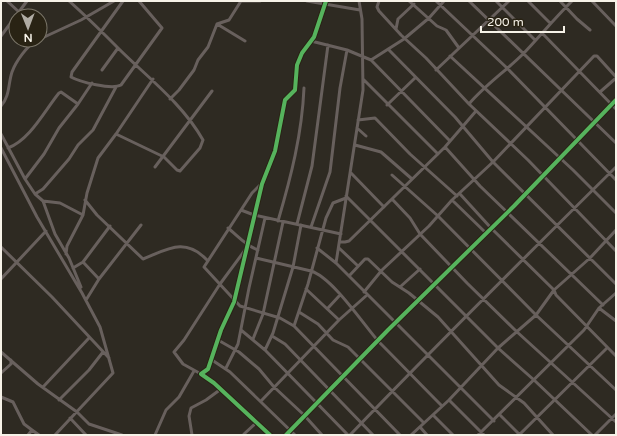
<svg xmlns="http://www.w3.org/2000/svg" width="617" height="436" font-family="'Varela Round',sans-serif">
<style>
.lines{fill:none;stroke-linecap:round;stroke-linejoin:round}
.street{stroke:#68605d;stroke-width:3}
.cycleway-casing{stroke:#292314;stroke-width:6}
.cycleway{stroke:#56b35d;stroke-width:4}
</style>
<rect width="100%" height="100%" fill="#2e2a22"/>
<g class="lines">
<path class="street" d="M7,1L19,12
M69,1C86,16 102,32 118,48C147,77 182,103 203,140L200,148L180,171L177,170L164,157L116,134
M123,1L72,72L71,77C80,82 112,90 121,85L162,28L139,1
M241,1H260
M307,1L360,10
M379,1L377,7L379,11L401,35L426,58L469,104L528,160L616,251
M409,1L437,26L446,30L459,48
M436,1L507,68L616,180
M469,1L616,143
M496,1L535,40
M528,1L550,23
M560,1L577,19L590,30
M592,1L616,26
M217,24L245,41
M396,29L398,19L414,4
M542,33L616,109
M1,36L27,1
M40,39L81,20L114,1
M311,41L347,50L371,60L404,39L429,18L444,1
M388,49L455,117L493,162L616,284
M450,56L573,170L616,213
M371,60L450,141
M102,70L118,48
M436,70L509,1
M363,79L438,154
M600,92L616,78
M170,99L179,90L194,70L198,60L208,47L217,24L229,20L241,1
M469,104C485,85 506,71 524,53C540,36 555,18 572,1
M387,105L415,78
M1,106C10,96 8,84 12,72C16,61 27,46 37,40
M358,120L375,118L410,154L457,196
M357,128L366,136
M1,134L25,179L35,194L43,201L55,234L69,258L81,287
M355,145L381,152L412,179
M445,147L480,186L603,305
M1,148L37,217L82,293L100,327L113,373L55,435
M8,148C30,140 45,110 59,93L61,92L78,104
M155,167L212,91
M351,173L384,207
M392,175L438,216L536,315L616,390
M25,179L44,154L59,128L78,104L92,83
M261,184L252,193L241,210L254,215L341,234
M35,194L43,189L69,159L78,145L93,130L116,87
M460,194L491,228L554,290L556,295L616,356
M346,196L498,348L534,380L592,435
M392,199L410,218L420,234L467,283L516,331L616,422
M85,200L97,215L143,259C168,249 185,237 207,260
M452,200L486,233
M43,201L60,203L83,215
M241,210L204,267L240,306L280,318L294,326L400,435
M278,221C291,177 302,134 304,88
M297,224L312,166L328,45
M311,227L330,172L340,88L347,50
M228,228C238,236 246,246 258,250
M340,242H345L349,241L445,147L476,111
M1,247L52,297L109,358
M317,248L336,263L494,421
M339,248L358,266
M66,254L67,246L83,215L87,193L98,158L116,134L153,79
M256,258L311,271C333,278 363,324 379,342C400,363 421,385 442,406
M83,262L99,279
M336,263L363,90L362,19L359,1
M73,268L83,262L110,226
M349,276L365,259H368L392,282L409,293L438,317L499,385L524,403L553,435
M1,279L46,231
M400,287L420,269
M306,289L339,320
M364,292L382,270L429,226L452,200L493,162L594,56H597L616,77
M86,300L99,279L141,225
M328,308L340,295
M599,308L616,321
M299,312L318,324L333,340L348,347L424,423
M294,326L308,284L326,218L333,203L346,198
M241,330L265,350L348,435
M272,336L285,344L373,435
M253,339L263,314L283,222
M218,340L239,352L259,369L274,387L304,415L322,435
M265,350L273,333L293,267L301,225
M1,352L38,384L77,412L89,424L122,435
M212,360L230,372L295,435
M226,368L238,344L249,288L265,218
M1,373L11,364V360
M201,374L183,364L174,352L184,340L220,284L248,246
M43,387L89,338
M1,397L13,402L24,424L32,430
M59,400L89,370L103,352
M449,400L484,435
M261,401L339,320L367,295
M433,415L453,435
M500,415L520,435
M70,418L86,435
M420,427L427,435
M244,434L257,422
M28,435L32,430L39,435
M155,435L166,410L179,397L194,371
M192,435L189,416L191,408L206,400L221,389
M270,435L214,383L201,374L208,369L221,330L234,302L262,184L275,151L285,100L295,90L297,65L302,53L314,37L326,1
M286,435L388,330L514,206L616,100
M350,435C437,344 527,255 616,167
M411,435L449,400L498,348L536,315L554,290L590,258L616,230
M478,435L584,330L599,308L616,293
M519,435L607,348
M595,435L616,414"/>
<g class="cycleway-casing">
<path id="cycleway" d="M270,435L214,383L201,374L208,369L221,330L234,302L262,184L275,151L285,100L295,90L297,65L302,53L314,37L326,1
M286,435L388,330L514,206L616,100"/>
</g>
<use href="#cycleway" class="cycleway"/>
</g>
<rect width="617" height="436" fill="none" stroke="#f6f2e8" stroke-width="4"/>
<g transform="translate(28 28) rotate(179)"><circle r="19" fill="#292314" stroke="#7b7669"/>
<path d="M0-3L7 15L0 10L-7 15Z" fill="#b0aca3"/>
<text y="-6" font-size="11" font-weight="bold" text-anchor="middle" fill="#f6f2e8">N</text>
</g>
<path d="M481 26v6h83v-6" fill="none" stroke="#f6f2e8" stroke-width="2"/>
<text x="487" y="26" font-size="12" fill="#f6f2e8" stroke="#292314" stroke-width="3" paint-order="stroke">200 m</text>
</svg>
